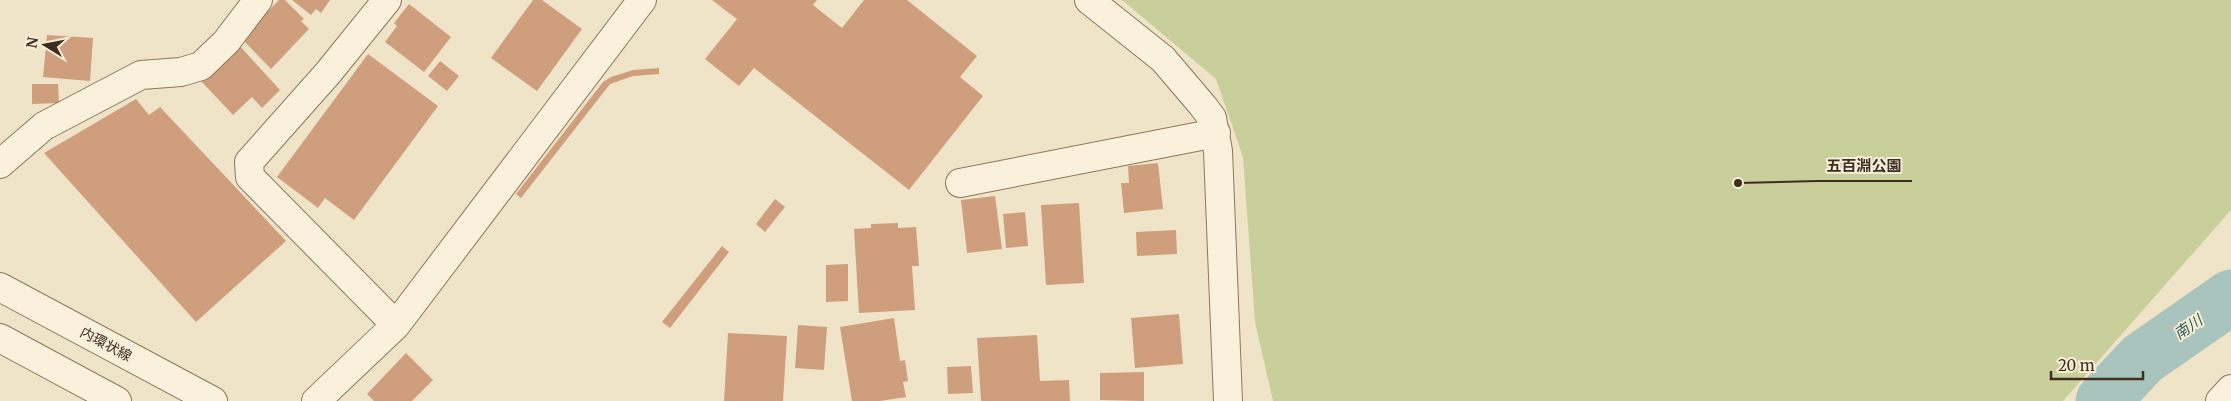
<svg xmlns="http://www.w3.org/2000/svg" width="2231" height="401" font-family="Merriweather,'Noto Sans JP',serif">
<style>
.green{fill:#c9cf9b}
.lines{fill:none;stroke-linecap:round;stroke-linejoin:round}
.river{stroke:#a9c4bc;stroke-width:55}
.building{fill:#cf9f7d}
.minor-casing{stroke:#8d765c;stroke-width:30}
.minor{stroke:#faf1dc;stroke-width:28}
.labels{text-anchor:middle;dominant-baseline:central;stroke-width:4;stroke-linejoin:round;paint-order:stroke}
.street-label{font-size:14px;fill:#3d2e20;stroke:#f7eed8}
.water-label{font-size:15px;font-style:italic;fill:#2f5d5a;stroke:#f7eed8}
.leader{fill:none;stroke:#3d2e20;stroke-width:2}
.callout-dot{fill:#3d2e20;stroke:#f7eed8;stroke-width:2}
.callout-label{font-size:15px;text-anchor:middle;font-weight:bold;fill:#3d2e20;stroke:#f7eed8;stroke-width:4;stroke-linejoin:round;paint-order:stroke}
</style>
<rect width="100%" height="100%" fill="#f0e4c8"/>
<path class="green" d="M1122,0H2231V210L2063,401H1273L1255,322L1243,157L1216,79Z"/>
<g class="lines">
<path class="river" d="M2103,401L2142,359L2231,297"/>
</g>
<path class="building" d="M279,0H285L304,19L301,21L309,29L271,69L241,38Z
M292,0H330L321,13L316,9L311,15Z
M533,0H542L582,29L537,91L491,58Z
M712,0H817L813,5L842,28L864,0H907L977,56L960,77L983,96L909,190L754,68L739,86L705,59L737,19Z
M409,4L451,37L424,72L385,42L397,26L394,23Z
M47,35L93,38L90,81L43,77Z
M239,45L280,90L262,108L252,97L233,115L201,81Z
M368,54L438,106L354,220L325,198L318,208L277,177Z
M440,61L459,76L447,91L428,76Z
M659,68V74L633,76L610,84L521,198L516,194L603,82L611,77L633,70Z
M32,84H58L59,103L32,104Z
M136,99L149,115L160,107L286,241L196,322L44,153Z
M1158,163L1163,209L1124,213L1121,183H1129L1128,166Z
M995,196L1002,249L967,253L961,200Z
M775,199L785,207L765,232L756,224Z
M1079,203L1084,283L1046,285L1041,205Z
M1025,212L1028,246L1006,248L1003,214Z
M898,223V228L916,227L919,266H912L915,310L859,313L854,229L871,228V224Z
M1176,230L1177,254L1137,256L1136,232Z
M722,246L729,252L670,328L662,322Z
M848,264V301L826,302V265Z
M1179,314L1183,364L1135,368L1131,318Z
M894,318L900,361L905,360L908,381L903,382L906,397L880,401H852L840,327Z
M798,325L827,327L824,370L795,368Z
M728,333L787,336L783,401H724Z
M1037,335L1040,381L1069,380L1070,401H981L977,338Z
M406,353L433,380L412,401H374L367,394Z
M971,366L973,393L948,394L947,367Z
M1144,372V401L1100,400V373Z"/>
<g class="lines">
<g class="minor-casing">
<path id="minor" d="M387,0L328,73L249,162L250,177L396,325
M1089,0L1163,59L1203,106L1212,118L1218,151L1228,401
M0,164L44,126L141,75L181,72L201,66L226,42L258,0
M960,183L1216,133
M0,287L213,401
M0,338L117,401
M316,401L396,325L642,0
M2220,401L2231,389"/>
</g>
<use href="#minor" class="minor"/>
</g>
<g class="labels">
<g class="street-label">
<text transform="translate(106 344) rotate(28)">内環状線</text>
</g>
<g class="water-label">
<text transform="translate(2188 327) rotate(-35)">南川</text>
</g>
</g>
<path class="leader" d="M1738 183L1817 181H1912"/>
<circle class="callout-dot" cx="1738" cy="183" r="5"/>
<g class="callout-label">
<text x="1864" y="171">五百淵公園</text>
</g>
<g transform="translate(45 45) rotate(280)" stroke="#f7eed8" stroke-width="4" paint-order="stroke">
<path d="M0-4L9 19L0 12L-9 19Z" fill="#3d2e20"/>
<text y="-8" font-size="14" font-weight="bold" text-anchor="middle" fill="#3d2e20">N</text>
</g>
<path d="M2051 371v8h92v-8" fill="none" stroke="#3d2e20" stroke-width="2.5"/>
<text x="2058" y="371" font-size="15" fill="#3d2e20" stroke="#f7eed8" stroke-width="4" paint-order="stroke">20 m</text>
</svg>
